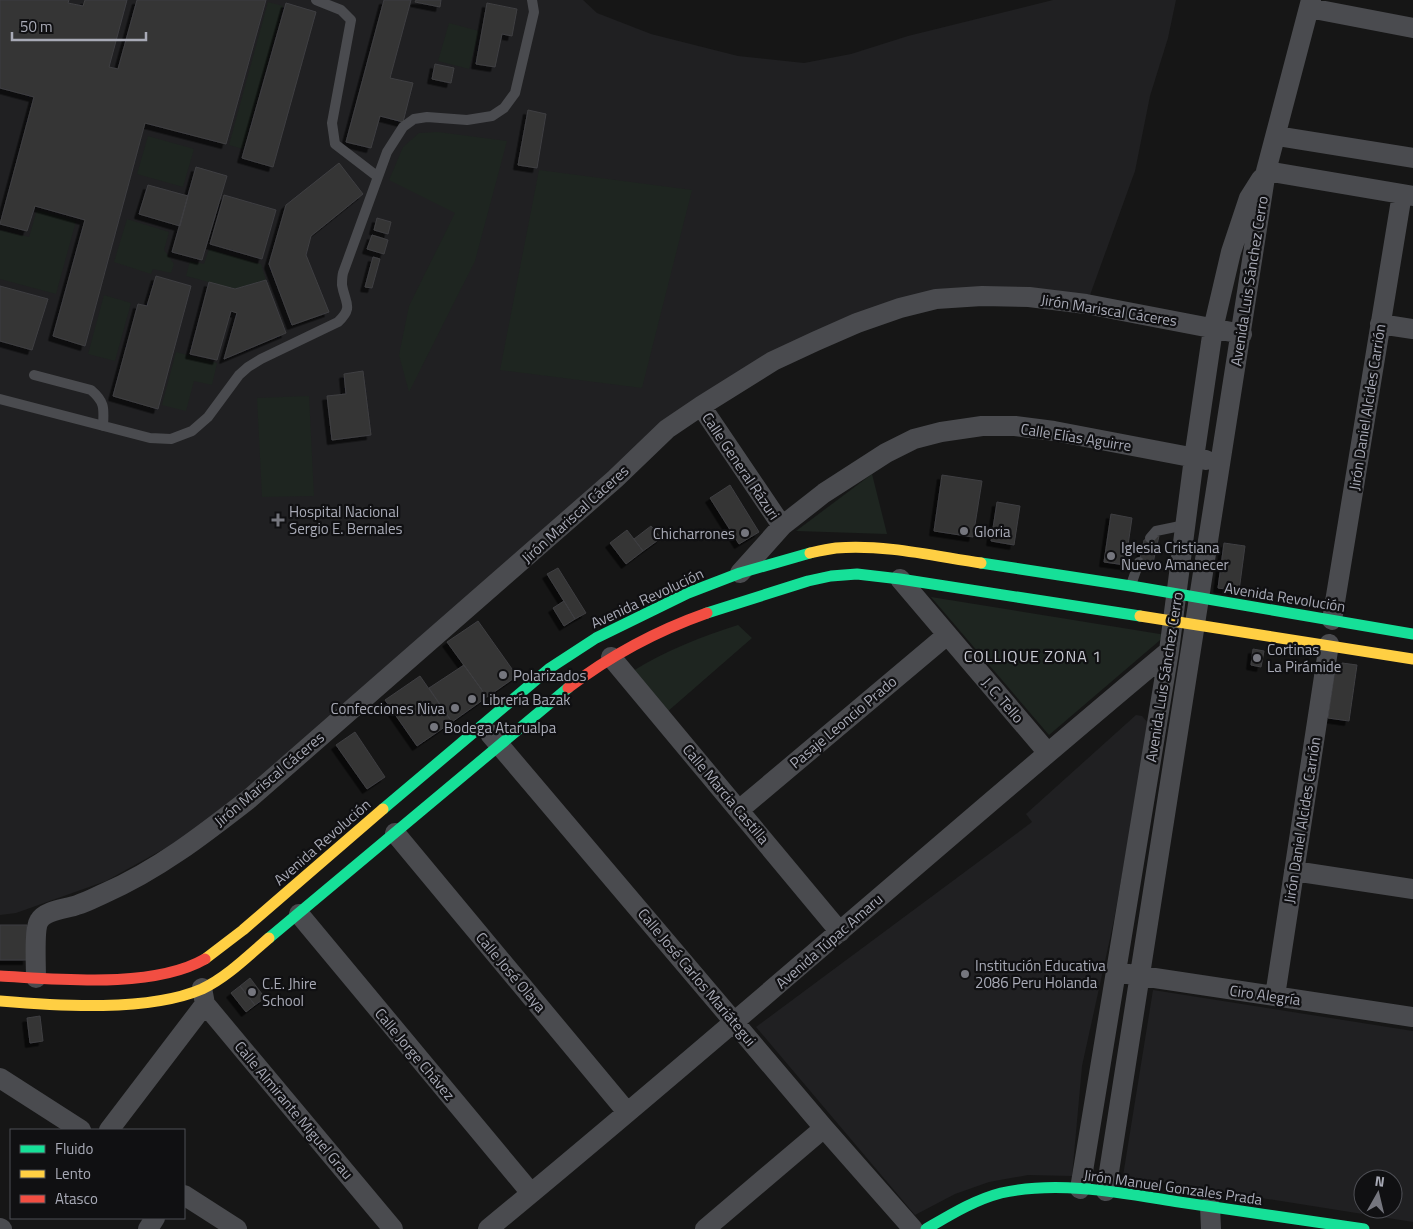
<svg xmlns="http://www.w3.org/2000/svg" width="1413" height="1229" font-family="'Titillium Web',sans-serif">
<style>
.built{fill:#202022;fill-rule:evenodd}
.green{fill:#1e2520}
.building{fill:#343435;stroke:#3f3f42;filter:url(#shadow)}
.lines{fill:none;stroke-linecap:round;stroke-linejoin:round}
.lane{stroke:#4a4b4f;stroke-width:10}
.street{stroke:#4a4b4f;stroke-width:20}
.fast{stroke:#16e098;stroke-width:11}
.slow{stroke:#ffcf43;stroke-width:11}
.jam{stroke:#f24e42;stroke-width:11}
.poi-dot{fill:#75767e;stroke:#101012;stroke-width:2}
.labels{text-anchor:middle;dominant-baseline:central;stroke-width:4.5;stroke-linejoin:round;paint-order:stroke}
.street-label{font-size:15px;fill:#a8aab6;stroke:#101012}
.poi-label{font-size:15px;fill:#a8aab6;stroke:#101012;text-anchor:start}
.neighbourhood-label{font-size:16px;letter-spacing:1px;fill:#c8c9d3;stroke:#101012}
</style>
<defs>
<filter id="shadow"><feDropShadow dx="-4.5" dy="4.5" stdDeviation="0" flood-color="#0009"/></filter>
</defs>
<rect width="100%" height="100%" fill="#161616"/>
<path class="built" d="M0,0H583L597,13L651,34L738,56L804,63L851,54L908,36L1053,0H1176L1168,38L1150,96L1135,171L1090,295L1041,289L994,288L768,357L250,788L180,840L106,881L16,913L0,915Z
M1136,715L1142,716L1149,724L1114,920L1082,1066L1072,1176L1028,1175L989,1182L955,1194L915,1215L756,1027L1032,822L1026,814Z
M1153,990L1413,1031V1222L1123,1176ZM1363,1179H1393V1209H1363Z"/>
<path class="green" d="M268,2L283,6L243,149L229,145Z
M449,23L479,31L469,69L438,61Z
M438,132L507,141L475,261L409,392L399,355L409,306L455,213L389,180L403,147L419,133Z
M148,136L194,149L183,187L137,174Z
M539,170L692,190L642,388L500,370Z
M37,210L76,221L56,294L0,279V230L29,237Z
M127,219L169,232L164,250L174,264L171,273L153,269L151,274L114,262Z
M209,249L261,264L266,280L235,289L186,276L190,261L204,264Z
M104,295L131,303L115,361L88,354Z
M176,352L217,363L212,385L194,381L186,411L162,405Z
M309,396L314,496L262,497L257,398Z
M872,474L887,534L796,531Z
M931,597L1166,635L1049,735Z
M738,625L752,638L667,712L633,671C666,650 701,637 738,625Z"/>
<path class="building" d="M0,0H69L68,3L83,6L85,0H127L109,67L118,69L137,0H266L226,144L145,123L85,346L53,336L85,220L35,206L27,231L0,224L34,97L0,88Z
M384,0H411L390,78L413,83L403,122L380,116L371,148L346,142Z
M416,0H441L440,7L415,2Z
M286,3L316,12L273,167L242,158Z
M487,3L517,9L512,36L502,34L495,67L476,64Z
M435,64L454,68L451,83L432,79Z
M528,110L546,114L537,168L518,165Z
M339,163L363,194L311,236L306,255L329,312L292,325L269,264L286,205Z
M196,167L227,176L202,260L172,252Z
M148,185L188,196L180,226L139,214Z
M224,195L276,210L262,259L210,244Z
M377,218L391,222L388,234L374,230Z
M372,235L388,240L384,254L367,249Z
M373,257L380,259L372,288L365,287Z
M156,276L191,286L158,409L113,396L138,304L147,306Z
M266,280L286,333L224,359L237,313L231,311L217,360L190,354L209,282L235,289Z
M0,286L48,299L32,350L0,341Z
M363,371L371,435L332,440L327,396L346,394L344,374Z
M942,475L982,481L973,537L934,531Z
M730,485L759,532L739,544L710,498Z
M997,502L1020,506L1014,545L991,541Z
M1111,514L1132,518L1125,565L1104,562Z
M651,526L661,538L643,551L634,539Z
M627,530L643,551L626,564L610,543Z
M1159,536L1153,563H1139L1144,540Z
M1224,543L1245,546L1239,591L1218,588Z
M558,568L586,613L575,619L547,574Z
M564,601L575,619L564,626L553,608Z
M478,621L517,676L487,697L447,642Z
M1253,649L1264,651L1261,667L1251,665Z
M1342,663L1357,665L1349,721L1328,718L1335,670Z
M464,665L487,697L452,722L429,688Z
M420,676L452,722L417,746L385,700Z
M355,732L385,777L367,789L336,745Z
M0,925H27V960H0Z
M250,978L265,998L255,1005L240,986Z
M240,986L255,1005L246,1012L231,993Z
M40,1016L43,1041L30,1043L27,1018Z"/>
<g class="lines">
<path class="lane" d="M316,0L341,10L351,20L332,123L335,144L378,177
M34,375L91,390C105,402 104,408 103,426
M0,399L150,438L171,439L192,431L208,417L239,375L248,367L261,359L338,322C354,307 345,303 342,285C342,282 342,277 343,273L387,152L403,127L414,119L427,117L467,120L492,116L504,108L515,93L534,12L532,0
M1150,538L1156,531L1185,525
M1131,585L1139,562"/>
<path class="street" d="M1309,8L1413,28
M1277,136L1413,158
M1266,171L1413,196
M1380,324L1413,329
M701,406L782,526
M740,573L782,526L824,493L886,453L914,439L941,432L982,426H1015L1054,431L1206,460
M900,579L1048,753
M1332,620L1402,194
M611,657L840,932
M490,734L824,1128L913,1229
M739,810L947,635
M395,833L627,1112
M1294,871L1413,889
M299,914L531,1193
M1128,974L1413,1017
M36,978C36,966 34,929 39,921C45,910 67,909 77,905C87,902 96,897 105,893C158,870 204,834 249,799L615,479L667,429L701,406L773,361L816,341L857,323L900,308L936,299L982,296L1029,297L1086,304L1242,334
M202,988L205,1004L393,1229
M1275,996L1329,644
M0,1078L81,1130
M109,1130L205,1004
M1080,1189L1169,651L1194,458L1213,329L1231,252L1249,198L1261,179
M1106,1191L1266,171L1311,0
M184,1195L237,1229
M1210,1206L1211,1229
M0,1228L2,1229
M148,1229L155,1218
M488,1229C718,1040 940,842 1169,651
M705,1229L824,1128"/>
<path class="fast" d="M981,563L1131,586L1413,634
M707,613L808,581L831,576L857,574L900,579L1140,616
M383,809L550,668L596,638L688,593L740,573L810,553
M269,938L568,688
M926,1229C950,1215 974,1200 1001,1193C1059,1180 1122,1193 1179,1202C1241,1211 1302,1220 1364,1229"/>
<path class="slow" d="M810,553C819,551 828,549 836,548C884,544 934,556 981,563
M1140,616L1413,659
M205,959L243,930L383,809
M0,1001C58,1006 149,1012 202,989C227,977 248,956 269,938"/>
<path class="jam" d="M568,688C611,655 656,631 707,613
M0,976C58,979 153,989 205,959"/>
</g>
<g class="poi-dot">
<path d="M275.5 512.5h5v5h5v5h-5v5h-5v-5h-5v-5h5z"/>
<circle cx="964" cy="531" r="5"/>
<circle cx="745" cy="533" r="5"/>
<circle cx="1111" cy="556" r="5"/>
<circle cx="1257" cy="658" r="5"/>
<circle cx="503" cy="675" r="5"/>
<circle cx="472" cy="699" r="5"/>
<circle cx="455" cy="708" r="5"/>
<circle cx="434" cy="727" r="5"/>
<circle cx="965" cy="974" r="5"/>
<circle cx="252" cy="992" r="5"/>
</g>
<g class="labels">
<g class="street-label">
<text transform="translate(1249 281) rotate(-81)">Avenida Luis Sánchez Cerro</text>
<text transform="translate(1109 310) rotate(9)">Jirón Mariscal Cáceres</text>
<text transform="translate(1367 407) rotate(-81)">Jirón Daniel Alcides Carrión</text>
<text transform="translate(1076 437) rotate(9)">Calle Elías Aguirre</text>
<text transform="translate(741 466) rotate(56)">Calle General Rázuri</text>
<text transform="translate(575 514) rotate(-42)">Jirón Mariscal Cáceres</text>
<text transform="translate(1285 597) rotate(9)">Avenida Revolución</text>
<text transform="translate(647 598) rotate(-25)">Avenida Revolución</text>
<text transform="translate(1164 677) rotate(-81)">Avenida Luis Sánchez Cerro</text>
<text transform="translate(1003 700) rotate(49)">J. C. Tello</text>
<text transform="translate(843 722) rotate(-40)">Pasaje Leoncio Prado</text>
<text transform="translate(269 779) rotate(-40)">Jirón Mariscal Cáceres</text>
<text transform="translate(726 794) rotate(50)">Calle Marcia Castilla</text>
<text transform="translate(1302 820) rotate(-81)">Jirón Daniel Alcides Carrión</text>
<text transform="translate(322 842) rotate(-41)">Avenida Revolución</text>
<text transform="translate(829 941) rotate(-41)">Avenida Túpac Amaru</text>
<text transform="translate(511 972) rotate(50)">Calle José Olaya</text>
<text transform="translate(697 977) rotate(50)">Calle José Carlos Mariátegui</text>
<text transform="translate(1265 995) rotate(8)">Ciro Alegría</text>
<text transform="translate(415 1054) rotate(50)">Calle Jorge Chávez</text>
<text transform="translate(294 1110) rotate(50)">Calle Almirante Miguel Grau</text>
<text transform="translate(1173 1187) rotate(8)">Jirón Manuel Gonzales Prada</text>
</g>
<g class="poi-label">
<text x="289" y="511">Hospital Nacional<tspan x="289" dy="17">Sergio E. Bernales</tspan></text>
<text x="974" y="531">Gloria</text>
<text x="735" y="533" text-anchor="end">Chicharrones</text>
<text x="1121" y="547">Iglesia Cristiana<tspan x="1121" dy="17">Nuevo Amanecer</tspan></text>
<text x="1267" y="649">Cortinas<tspan x="1267" dy="17">La Pirámide</tspan></text>
<text x="513" y="675">Polarizados</text>
<text x="482" y="699">Librería Bazak</text>
<text x="445" y="708" text-anchor="end">Confecciones Niva</text>
<text x="444" y="727">Bodega Atarualpa</text>
<text x="975" y="965">Institución Educativa<tspan x="975" dy="17">2086 Peru Holanda</tspan></text>
<text x="262" y="983">C.E. Jhire<tspan x="262" dy="17">School</tspan></text>
</g>
<g class="neighbourhood-label">
<text x="1033" y="656">COLLIQUE ZONA 1</text>
</g>
</g>
<rect x="10" y="1129" width="175" height="90" fill="#101012" stroke="#4d4e54"/>
<rect x="20" y="1145" width="25" height="8" fill="#16e098" stroke="#4d4e54"/>
<text x="55" y="1154" font-size="15" fill="#a8aab6">Fluido</text>
<rect x="20" y="1170" width="25" height="8" fill="#ffcf43" stroke="#4d4e54"/>
<text x="55" y="1179" font-size="15" fill="#a8aab6">Lento</text>
<rect x="20" y="1195" width="25" height="8" fill="#f24e42" stroke="#4d4e54"/>
<text x="55" y="1204" font-size="15" fill="#a8aab6">Atasco</text>
<g transform="translate(1378 1194) rotate(8)"><circle r="24" fill="#101012" stroke="#4d4e54"/>
<path d="M0-4L9 19L0 12L-9 19Z" fill="#75767e"/>
<text y="-8" font-size="14" font-weight="bold" text-anchor="middle" fill="#a8aab6">N</text>
</g>
<path d="M12 32v8h134v-8" fill="none" stroke="#a8aab6" stroke-width="2.5"/>
<text x="20" y="32" font-size="15" fill="#a8aab6" stroke="#101012" stroke-width="4" paint-order="stroke">50 m</text>
</svg>
